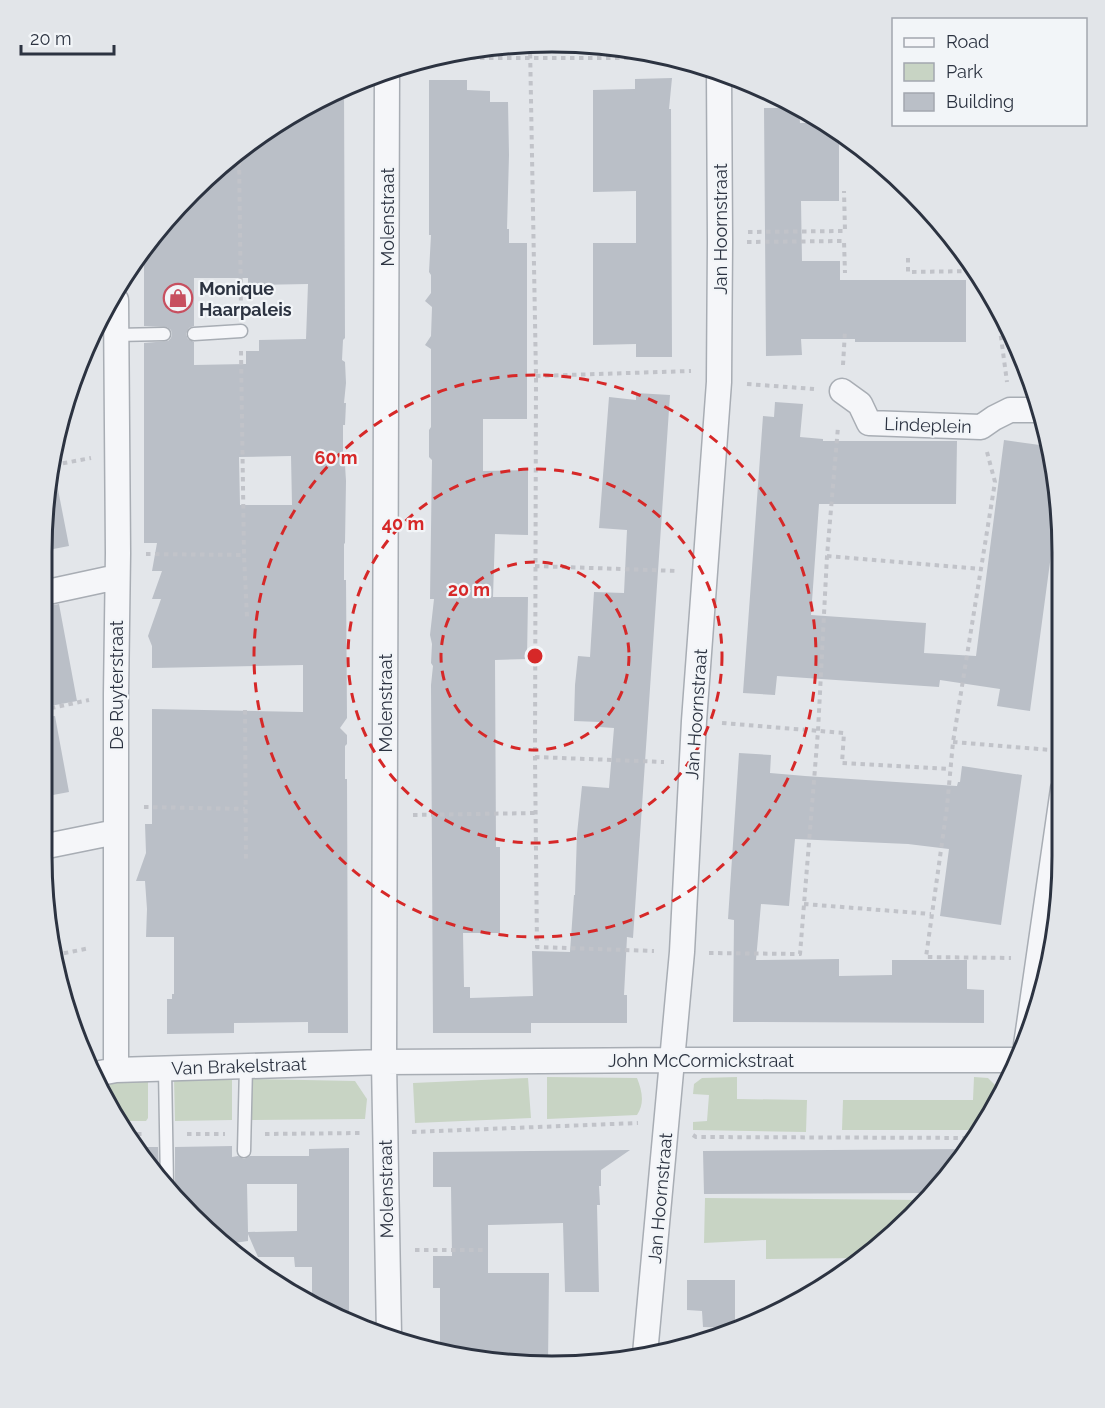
<svg xmlns="http://www.w3.org/2000/svg" width="1105" height="1408" font-family="Raleway,sans-serif">
<style>
.green{fill:#c8d4c4}
.building{fill:#babfc7;fill-rule:evenodd}
.lines{fill:none;stroke-linecap:round;stroke-linejoin:round}
.lane-casing{stroke:#a8adb4;stroke-width:15}
.street-casing{stroke:#a8adb4;stroke-width:27}
.path{stroke:#c1c3c9;stroke-width:4;stroke-dasharray:4.5 4.5;stroke-linecap:butt}
.lane{stroke:#f5f6f9;stroke-width:12}
.street{stroke:#f5f6f9;stroke-width:24}
.ring{fill:none;stroke:#d62828;stroke-width:3;stroke-dasharray:10 8}
.labels{text-anchor:middle;dominant-baseline:central;stroke-width:4.5;stroke-linejoin:round;paint-order:stroke}
.street-label{font-size:18px;fill:#2c3341;stroke:#f2f5f8}
.poi-label{font-size:18px;font-weight:bold;fill:#2c3341;stroke:#f2f5f8;text-anchor:start}
.rim{fill:none;stroke:#2c3341;stroke-width:3}
.centre{fill:#d62828;stroke:#f2f5f8;stroke-width:3}
.ring-label{font-size:18px;text-anchor:middle;font-weight:bold;fill:#d62828;stroke:#f2f5f8;stroke-width:4.5;stroke-linejoin:round;paint-order:stroke}
</style>
<rect width="100%" height="100%" fill="#e3e6ea"/>
<path class="green" d="M547,1077L637,1078C642,1091 645,1103 637,1115L547,1119Z
M737,1077V1099L807,1100L806,1132L693,1130V1122L707,1121L709,1095L693,1094L694,1084L702,1078Z
M974,1077L988,1078L997,1087L985,1117V1124L982,1130H842L843,1100H973Z
M174,1078H232V1120L175,1121Z
M528,1078L531,1118L415,1123L413,1083Z
M251,1079L355,1081L367,1099L365,1119L252,1120Z
M148,1080V1118L146,1121H118L111,1111L99,1082Z
M705,1198L924,1200L889,1239L863,1258L766,1259V1240L704,1243Z"/>
<path class="building" d="M672,78L669,109H671L672,357H636V344L593,345V243H636V191L593,192V90L635,89V79Z
M429,80H467V90L490,91V102H508L509,155L507,229H509V243H527V419H483V471L528,470V535L495,534L493,597H528L527,659L495,660L496,847H500V933H463L464,987H470V998L533,996L532,951L570,952L574,895H575L577,834L582,786L609,788L614,728L599,727L600,722L574,721L575,685L578,656L590,657L594,592L624,593L627,530L599,528L609,397L636,400V393L670,395L633,938L627,937L624,995H627V1023H531V1033H433L431,685L433,666L431,663L432,644L430,635L434,599H430L432,460L429,457V430L431,427V349L425,345L431,336L432,307L425,301L431,293V275L429,272L431,235H429Z
M344,89L345,338L343,340L342,360L345,362L346,383L344,403H346L345,425H343V464L345,465L346,481L345,543L344,544V580H346L347,718L340,728L347,735V744L345,746V779H347L348,1033H308V1022L234,1023V1033L167,1034V999H172V994H174V937H146L147,909L145,881H136L146,853L145,824H152V709L303,712V665L152,668V646L148,636L161,599H152L162,571H152L157,543H144V343L168,341L171,338L172,334L171,330L167,327L144,326V249L148,241L216,168L297,111ZM194,278H248V285L308,284L306,339L259,340V351H246V364L194,365V342L188,339L186,334L189,328L194,326ZM291,456L292,505H240L239,457Z
M764,108H799L800,123H824L839,132V201H801L802,261H840V280H966V342H855V339H801L802,355L766,356Z
M775,402L803,404L800,437L823,439V441H957L956,504H819L811,615L926,623L924,653L976,656L1004,440L1047,446L1058,503L1030,711L997,706L1000,689L940,680L939,687L777,676L775,695L743,693L763,416L774,417Z
M52,474H55L69,546L43,551V519Z
M59,604L77,701L50,706L43,667V607Z
M55,716L69,792L42,797V717Z
M739,753L771,755L770,773L805,776L957,786L958,782H960L962,766L1022,775L1001,925L940,916L949,849L908,844L795,839L789,906L761,904L756,960L839,959V976L892,975V960H967V989L984,990V1023L733,1022L734,920L728,919Z
M232,1146V1157L238,1156L244,1159L250,1156H309V1149L349,1148V1319L312,1304V1267H295L294,1257H258L248,1234V1241L227,1244L192,1217L172,1191L175,1185V1147ZM247,1184H297V1231L248,1232Z
M138,1147H158L159,1173Z
M968,1149L929,1193L704,1194L703,1151Z
M630,1150L601,1170V1186H599L600,1205H597L599,1292H565L563,1223L488,1225V1273H549L548,1365L440,1351V1288H433V1256H452L451,1187H433V1152Z
M687,1280H735V1328L703,1327L702,1311L687,1310Z"/>
<g class="lines">
<g class="lane-casing">
<path id="lane" d="M194,334L241,331
M116,335L164,334
M165,1069L167,1185
M244,1151L246,1066"/>
</g>
<g class="street-casing">
<path id="street" d="M387,70L384,1062L389,1335
M842,391L860,404L869,423L981,427L994,418L1010,410H1040
M43,593L117,577
M42,847L116,832
M1026,1045L1063,789
M116,1070V694L118,553L116,300
M95,1074L116,1070L384,1062L673,1060H1019
M645,1354L682,952L694,721L719,382L720,242L719,72"/>
</g>
<path class="path" d="M530,45L536,376L535,757L537,947L654,951
M435,58H678
M239,152L241,310
M748,232L845,231L844,191
M747,242L844,241L845,273
M908,258V272L976,271
M996,300L1007,382
M241,351L244,555L247,617
M843,365L845,331
M536,376L691,371
M747,384L814,389
M987,452L995,482L953,742L947,807L926,957L1011,958
M54,465L91,458
M146,554L244,555
M827,556L982,569
M535,566L678,571
M42,710L89,700
M245,710L246,861
M722,723L844,733L842,763L950,769
M953,742L1063,751
M535,757L664,762
M144,807L245,809
M413,815L535,813
M804,904L931,914
M709,953L800,954L818,731L827,556L838,427
M55,955L90,948
M412,1132L638,1123
M128,1134H144
M187,1134H225
M265,1134L360,1133
M693,1135L696,1137L977,1138
M415,1250H483"/>
<use href="#lane" class="lane"/>
<use href="#street" class="street"/>
</g>
<g class="ring">
<circle cx="535" cy="656" r="94"/>
<circle cx="535" cy="656" r="187"/>
<circle cx="535" cy="656" r="281"/>
</g>
<defs>
<g id="shop-ring" transform="scale(1.5)"><circle r="9.5" fill="#f2f5f8" stroke="#c75060" stroke-width="1.5"/><path d="M-5-2.5h2.3a2.7 3.5 0 0 1 5.4 0H5L5.5 6h-11ZM-1.5-2.5h3a1.5 2.3 0 0 0-3 0Z" fill="#c75060"/></g>
</defs>
<g fill-rule="evenodd">
<use href="#shop-ring" x="178" y="298"/>
</g>
<g class="labels">
<g class="street-label">
<text transform="translate(387 217) rotate(-90)">Molenstraat</text>
<text transform="translate(720 229) rotate(-90)">Jan Hoornstraat</text>
<text transform="translate(928 425) rotate(2)">Lindeplein</text>
<text transform="translate(116 685) rotate(-90)">De Ruyterstraat</text>
<text transform="translate(385 703) rotate(-90)">Molenstraat</text>
<text transform="translate(696 714) rotate(-86)">Jan Hoornstraat</text>
<text x="701" y="1060">John McCormickstraat</text>
<text transform="translate(239 1066) rotate(-2)">Van Brakelstraat</text>
<text transform="translate(386 1189) rotate(-91)">Molenstraat</text>
<text transform="translate(660 1198) rotate(-85)">Jan Hoornstraat</text>
</g>
<g class="poi-label">
<text x="199" y="288">Monique<tspan x="199" dy="21">Haarpaleis</tspan></text>
</g>
</g>
<path d="M0 0H1105V1408H0ZM552 52H552A500 500 0 0 1 1052 552V856A500 500 0 0 1 552 1356H552A500 500 0 0 1 52 856V552A500 500 0 0 1 552 52Z" fill="#e2e5e9" fill-rule="evenodd"/>
<path class="rim" d="M552 52H552A500 500 0 0 1 1052 552V856A500 500 0 0 1 552 1356H552A500 500 0 0 1 52 856V552A500 500 0 0 1 552 52Z"/>
<circle cx="535" cy="656" r="9" class="centre"/>
<g class="ring-label">
<text x="336" y="464">60 m</text>
<text x="403" y="530">40 m</text>
<text x="469" y="596">20 m</text>
</g>
<rect x="892" y="18" width="195" height="108" fill="#f2f5f8" stroke="#a3a7af" stroke-width="1.5"/>
<rect x="904" y="38" width="30" height="9" fill="#f5f6f9" stroke="#a3a7af" stroke-width="1.5"/>
<text x="946" y="48" font-size="18" fill="#2c3341">Road</text>
<rect x="904" y="63" width="30" height="18" fill="#c8d4c4" stroke="#a3a7af" stroke-width="1.5"/>
<text x="946" y="78" font-size="18" fill="#2c3341">Park</text>
<rect x="904" y="93" width="30" height="18" fill="#babfc7" stroke="#a3a7af" stroke-width="1.5"/>
<text x="946" y="108" font-size="18" fill="#2c3341">Building</text>
<path d="M21 45v9h93v-9" fill="none" stroke="#2c3341" stroke-width="3"/>
<text x="30" y="45" font-size="18" fill="#2c3341" stroke="#f2f5f8" stroke-width="4.5" paint-order="stroke">20 m</text>
</svg>
